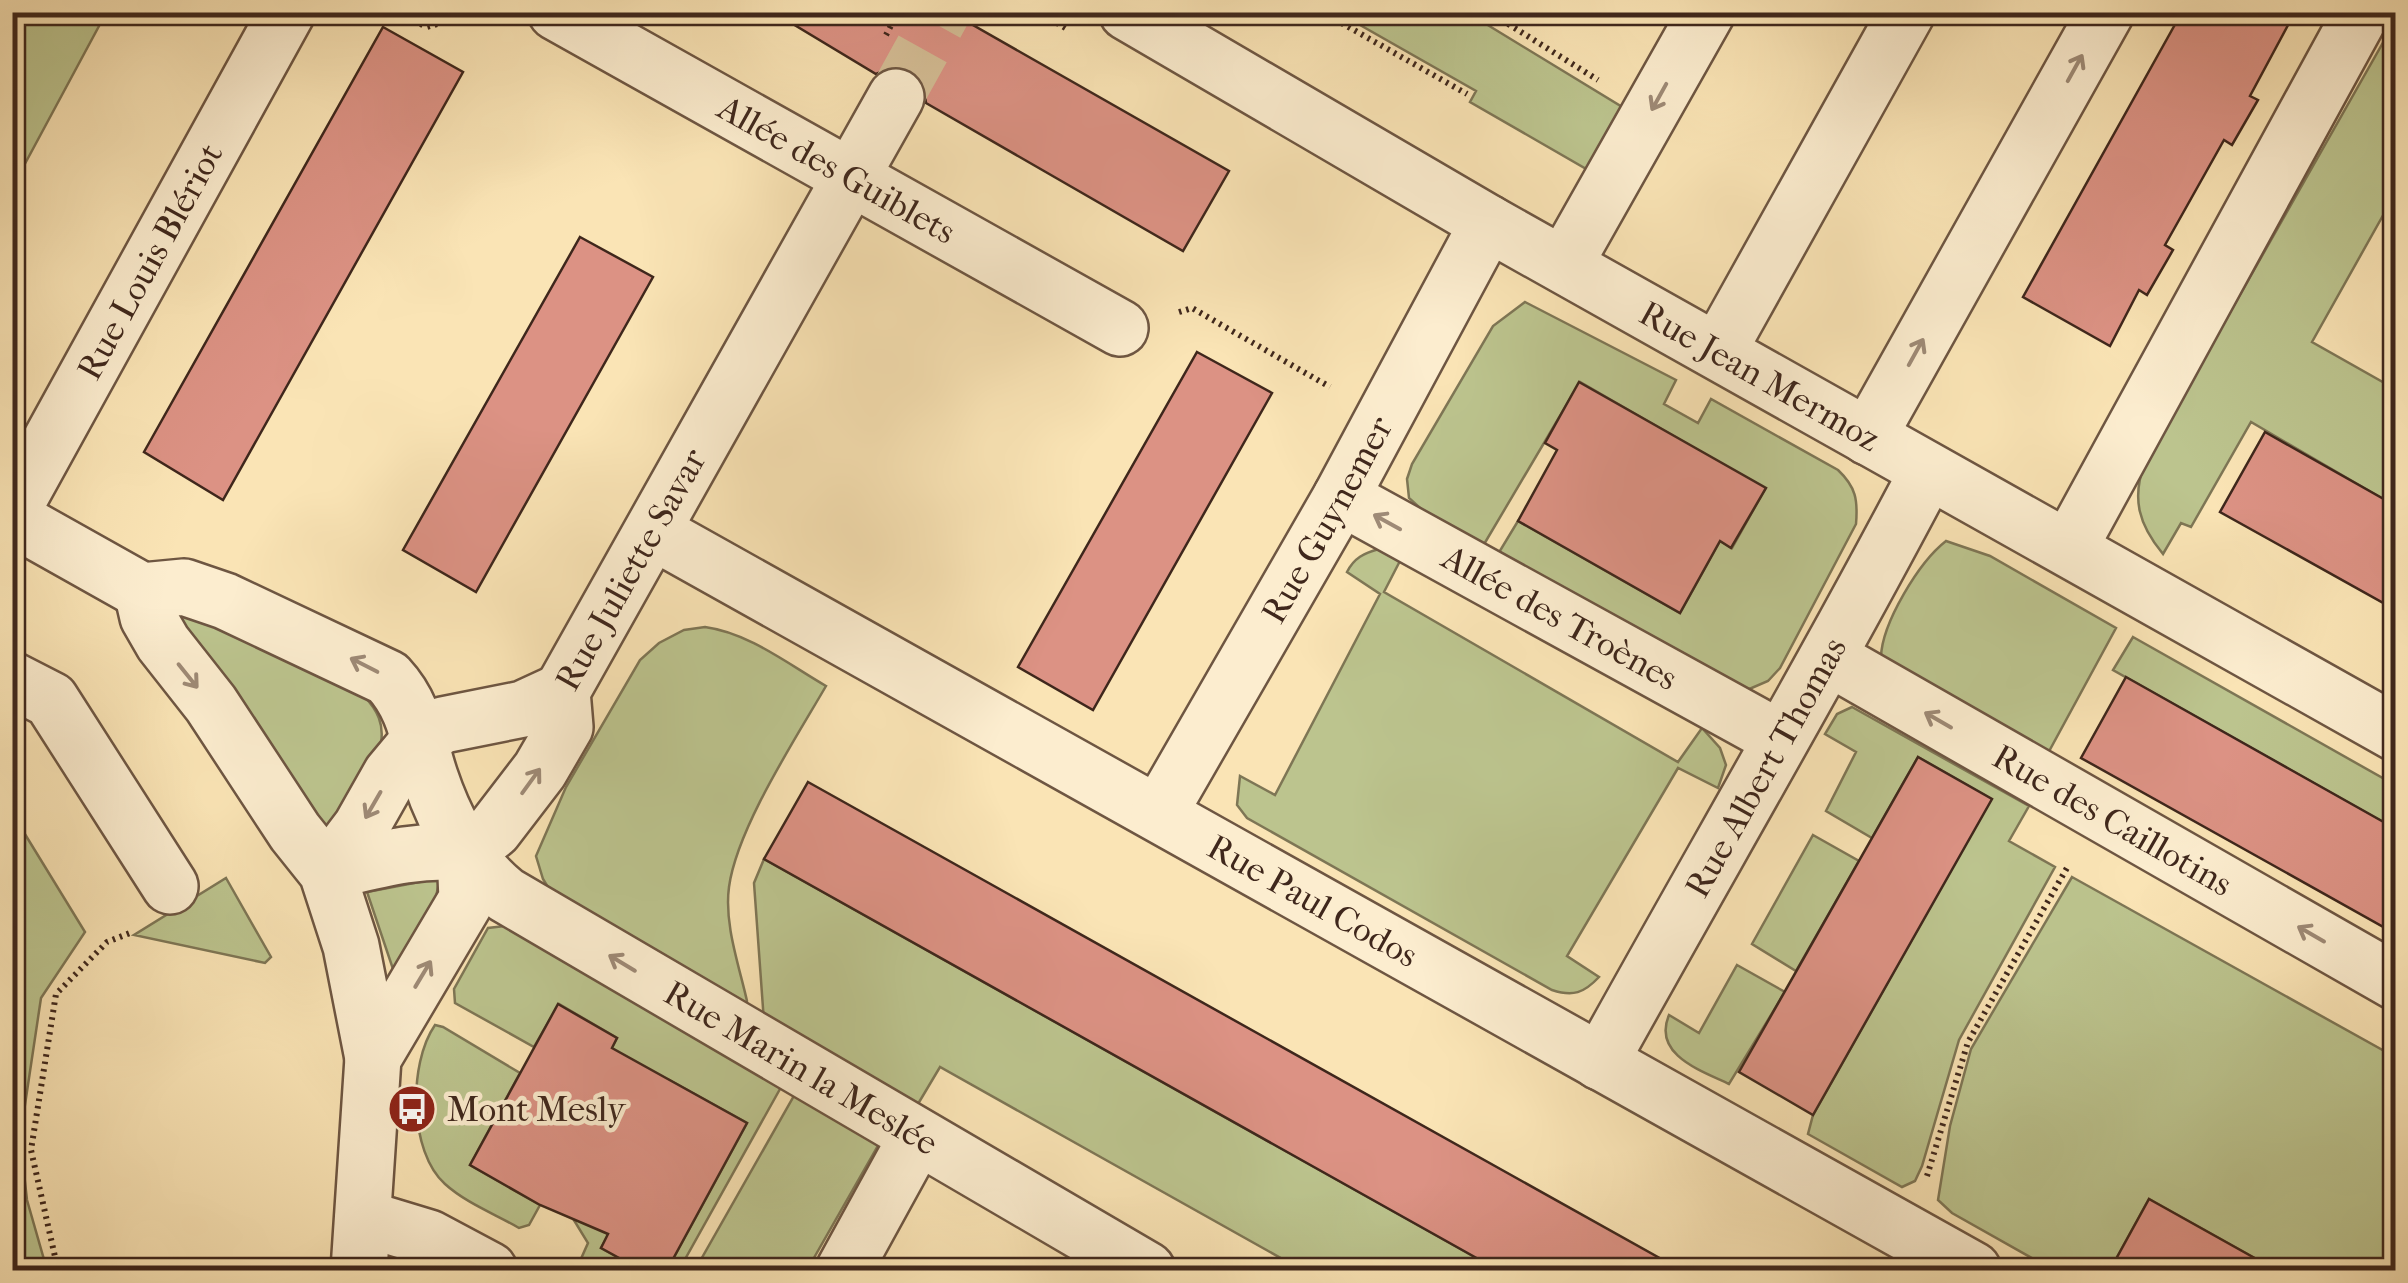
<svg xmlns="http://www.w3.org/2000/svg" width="2408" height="1283" font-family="'IM FELL French Canon',serif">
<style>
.green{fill:#bcc48e;stroke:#7e7655;stroke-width:2.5}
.building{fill:#dc9284;stroke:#3f271c;stroke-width:2.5}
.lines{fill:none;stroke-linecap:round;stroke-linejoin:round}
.minor-tunnel{stroke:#d5be96;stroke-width:55;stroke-dasharray:55 28;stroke-linecap:butt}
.minor-casing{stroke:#6e5642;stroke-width:60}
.path{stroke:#3f271c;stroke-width:6;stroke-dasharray:2.5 5;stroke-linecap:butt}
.minor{stroke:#fcedcf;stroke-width:55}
.oneway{stroke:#9e8a76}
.labels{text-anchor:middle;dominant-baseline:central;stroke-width:9;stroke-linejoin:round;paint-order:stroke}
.street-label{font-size:35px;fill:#3f271c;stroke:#fcedcf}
.poi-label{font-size:35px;fill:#3f271c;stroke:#fcedcf;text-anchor:start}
</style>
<rect width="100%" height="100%" fill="#fae4b5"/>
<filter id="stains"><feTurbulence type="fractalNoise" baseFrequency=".002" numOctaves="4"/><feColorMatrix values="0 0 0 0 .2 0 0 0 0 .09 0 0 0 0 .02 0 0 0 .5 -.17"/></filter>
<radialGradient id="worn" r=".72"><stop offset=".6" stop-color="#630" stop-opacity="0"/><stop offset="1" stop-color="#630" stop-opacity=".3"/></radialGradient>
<path class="green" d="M13,12L106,13L13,186L12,13Z
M1339,13H1468L1632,113L1595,174L1470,102L1476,91Z
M2393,25L2396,27L2395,194L2312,342L2395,389V506L2251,422L2191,527L2181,523L2163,554C2139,525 2131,499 2145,462Z
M1525,302L1676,380L1664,404L1698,423L1711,399L1838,470C1856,487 1858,500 1856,524L1780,668L1768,681L1747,690L1498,554L1518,521L1680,613L1720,541L1732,548L1765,489L1580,382L1483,546L1430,517L1409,498L1407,479L1412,464L1493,326Z
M1946,541L1990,556L2116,628L2047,755L1881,657C1882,623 1919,562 1946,541Z
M1379,549L1402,557L1384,592L1678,762L1702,728L1720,748L1726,765L1718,788L1678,768L1567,956L1599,977C1584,993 1573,997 1552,990L1247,818L1237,805L1240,776L1275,795L1380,594L1347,572C1354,558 1364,553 1379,549Z
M169,605H176L364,696C378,711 384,724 381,743L338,824L318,827Z
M705,627C749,633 788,664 826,686C796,738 737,828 729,887C724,924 739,965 747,1001L744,1006L557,902L543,879L536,856L566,787L640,660L659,643L684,630Z
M2133,637L2395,785V829L2113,670Z
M1852,707L2029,806L2009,841L2055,867L1959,1040L1922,1166L1915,1181L1902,1187L1808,1134L1813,1115L1991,799L1918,757L1872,838L1826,811L1856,752L1825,734L1837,714Z
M12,813L85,932L41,998L20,1138L27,1200L47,1270H13Z
M1813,835L1859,861L1796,971L1752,944Z
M764,859L1498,1270H1302L940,1067L915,1109L764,1022L754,883Z
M2072,877L2395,1057V1270H2276L2149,1199L2110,1270H2053L1952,1213L1938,1200L1950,1126L1971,1049Z
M226,878L271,957L265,963L134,935Z
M435,879L439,882L434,907L395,975L367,892Z
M505,926L785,1080L679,1270H667L747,1123L669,1080L607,1056L617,1038L559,1004L534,1047L455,1003L454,989L488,928Z
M1737,965L1785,992L1729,1084C1702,1071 1652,1055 1669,1015L1699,1033Z
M435,1025L443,1027L520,1073L470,1165L540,1205L529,1225L519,1228C495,1214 466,1203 445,1184C409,1152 408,1064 435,1025Z
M799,1087L884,1135L807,1270H695Z
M572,1217L611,1230L601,1248L641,1270H597L580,1261L588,1243Z"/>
<path class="building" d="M773,12H950L1229,171L1183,251L926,103L923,82L912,70L895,66L876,74Z
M2182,12H2295L2250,96L2258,100L2232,145L2224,140L2165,245L2173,250L2147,295L2139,290L2110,346L2023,297Z
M383,27L463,72L223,500L144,452Z
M580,237L653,277L476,592L403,550Z
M1197,352L1272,393L1093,710L1018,667Z
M1579,382L1766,488L1731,548L1720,541L1680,613L1518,521L1557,450L1545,443Z
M2265,432L2396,506V610L2220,512Z
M2126,677L2396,829V934L2081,758Z
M1918,757L1992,799L1813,1115L1739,1072Z
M808,782L1681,1270H1498L764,859Z
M558,1004L617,1038L612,1048L747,1123L667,1270H641L601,1248L608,1234L540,1205L470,1165Z
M2149,1199L2276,1270H2110Z"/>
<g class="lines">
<path class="minor-tunnel" d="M896,97L943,12"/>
<g class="minor-casing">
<g id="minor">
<path id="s1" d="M556,12L1120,328"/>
<path id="s2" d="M1127,12L1488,223L2396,733"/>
<path d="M1564,265L1707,12"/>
<path d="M1718,351L1907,12"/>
<path d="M1868,437L2106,12"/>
<path id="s3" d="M1341,497L1779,738"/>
<path id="s4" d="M12,511L287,12"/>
<path id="s5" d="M12,518L142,591L184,587L225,601L388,678C416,708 418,741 430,777C445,822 468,865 506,895L1147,1270"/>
<path id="s6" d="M654,532L1973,1270"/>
<path d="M2069,548L2362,12"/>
<path d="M142,591L148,617L163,643L211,704L295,832L327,872L351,946L373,1058"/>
<path id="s7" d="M1828,657L2396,982"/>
<path d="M12,680L51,700L170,886"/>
<path id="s8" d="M1159,813L1341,497L1488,223"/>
<path id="s9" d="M465,853L494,830L540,770L565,727L562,691L896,97"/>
<path d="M327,872L361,827L391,774L421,738L443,725L523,709L562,691"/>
<path d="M327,872C374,861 417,848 465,853"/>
<path id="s10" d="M1600,1062C1709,865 1823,671 1928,471"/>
<path d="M363,1218L429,1238L489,1270"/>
<path d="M359,1270L373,1058L467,899L465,853"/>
<path d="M844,1270L917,1137"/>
</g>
</g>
<path class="path" d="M393,12L427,27L479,12
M1057,12L1052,20L1067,29
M1322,12L1467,94
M1489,12L1598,80
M886,35L898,12
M1179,312L1192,308L1330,387
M1927,1176L1968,1042L2068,866
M58,1270L31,1150L56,994L107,942L130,933"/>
<use href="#minor" class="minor"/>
</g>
<defs><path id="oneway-shaft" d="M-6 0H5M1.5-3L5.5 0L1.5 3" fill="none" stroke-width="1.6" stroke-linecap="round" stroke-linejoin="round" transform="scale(2.5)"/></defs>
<g class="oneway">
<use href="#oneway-shaft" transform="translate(2075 68) rotate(-61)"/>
<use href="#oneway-shaft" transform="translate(1659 97) rotate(119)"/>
<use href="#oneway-shaft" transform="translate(1916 352) rotate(-61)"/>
<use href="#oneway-shaft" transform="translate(1387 522) rotate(-151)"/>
<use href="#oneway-shaft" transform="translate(364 665) rotate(-153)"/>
<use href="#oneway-shaft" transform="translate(188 676) rotate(51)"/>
<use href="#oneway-shaft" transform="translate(1938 720) rotate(-150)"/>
<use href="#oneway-shaft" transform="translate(531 781) rotate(-54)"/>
<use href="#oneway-shaft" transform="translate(373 805) rotate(120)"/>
<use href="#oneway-shaft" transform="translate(2311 934) rotate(-150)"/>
<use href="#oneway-shaft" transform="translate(622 963) rotate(-149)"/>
<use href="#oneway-shaft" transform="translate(423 974) rotate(-59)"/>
</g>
<defs>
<g id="bus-disc" transform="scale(2.5)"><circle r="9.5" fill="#8f2418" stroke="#fcedcf"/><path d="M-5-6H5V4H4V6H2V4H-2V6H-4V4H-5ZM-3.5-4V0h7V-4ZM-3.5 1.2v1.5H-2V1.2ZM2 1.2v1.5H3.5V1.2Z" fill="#fff"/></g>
</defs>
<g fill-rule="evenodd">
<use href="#bus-disc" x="412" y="1109"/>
</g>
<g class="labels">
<g class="street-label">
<text stroke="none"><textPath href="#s1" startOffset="322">Allée des Guiblets</textPath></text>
<text stroke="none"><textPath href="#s4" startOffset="285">Rue Louis Blériot</textPath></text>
<text stroke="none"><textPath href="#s2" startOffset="730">Rue Jean Mermoz</textPath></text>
<text stroke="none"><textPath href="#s8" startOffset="338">Rue Guynemer</textPath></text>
<text stroke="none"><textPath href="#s9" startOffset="338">Rue Juliette Savar</textPath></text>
<text stroke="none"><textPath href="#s3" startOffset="250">Allée des Troènes</textPath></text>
<text stroke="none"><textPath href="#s10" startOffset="338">Rue Albert Thomas</textPath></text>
<text stroke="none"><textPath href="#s7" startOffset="328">Rue des Caillotins</textPath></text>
<text stroke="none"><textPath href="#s6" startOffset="755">Rue Paul Codos</textPath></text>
<text stroke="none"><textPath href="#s5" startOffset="1008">Rue Marin la Meslée</textPath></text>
</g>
<g class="poi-label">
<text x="447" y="1109">Mont Mesly</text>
</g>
</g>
<rect width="2408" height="1283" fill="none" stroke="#fae4b5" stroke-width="50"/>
<rect x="15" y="15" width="2378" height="1253" fill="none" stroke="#3f271c" stroke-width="5"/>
<rect x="25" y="25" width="2358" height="1233" fill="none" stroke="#3f271c" stroke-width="2.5"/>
<rect width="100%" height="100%" filter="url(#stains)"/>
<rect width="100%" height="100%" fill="url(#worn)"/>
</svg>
